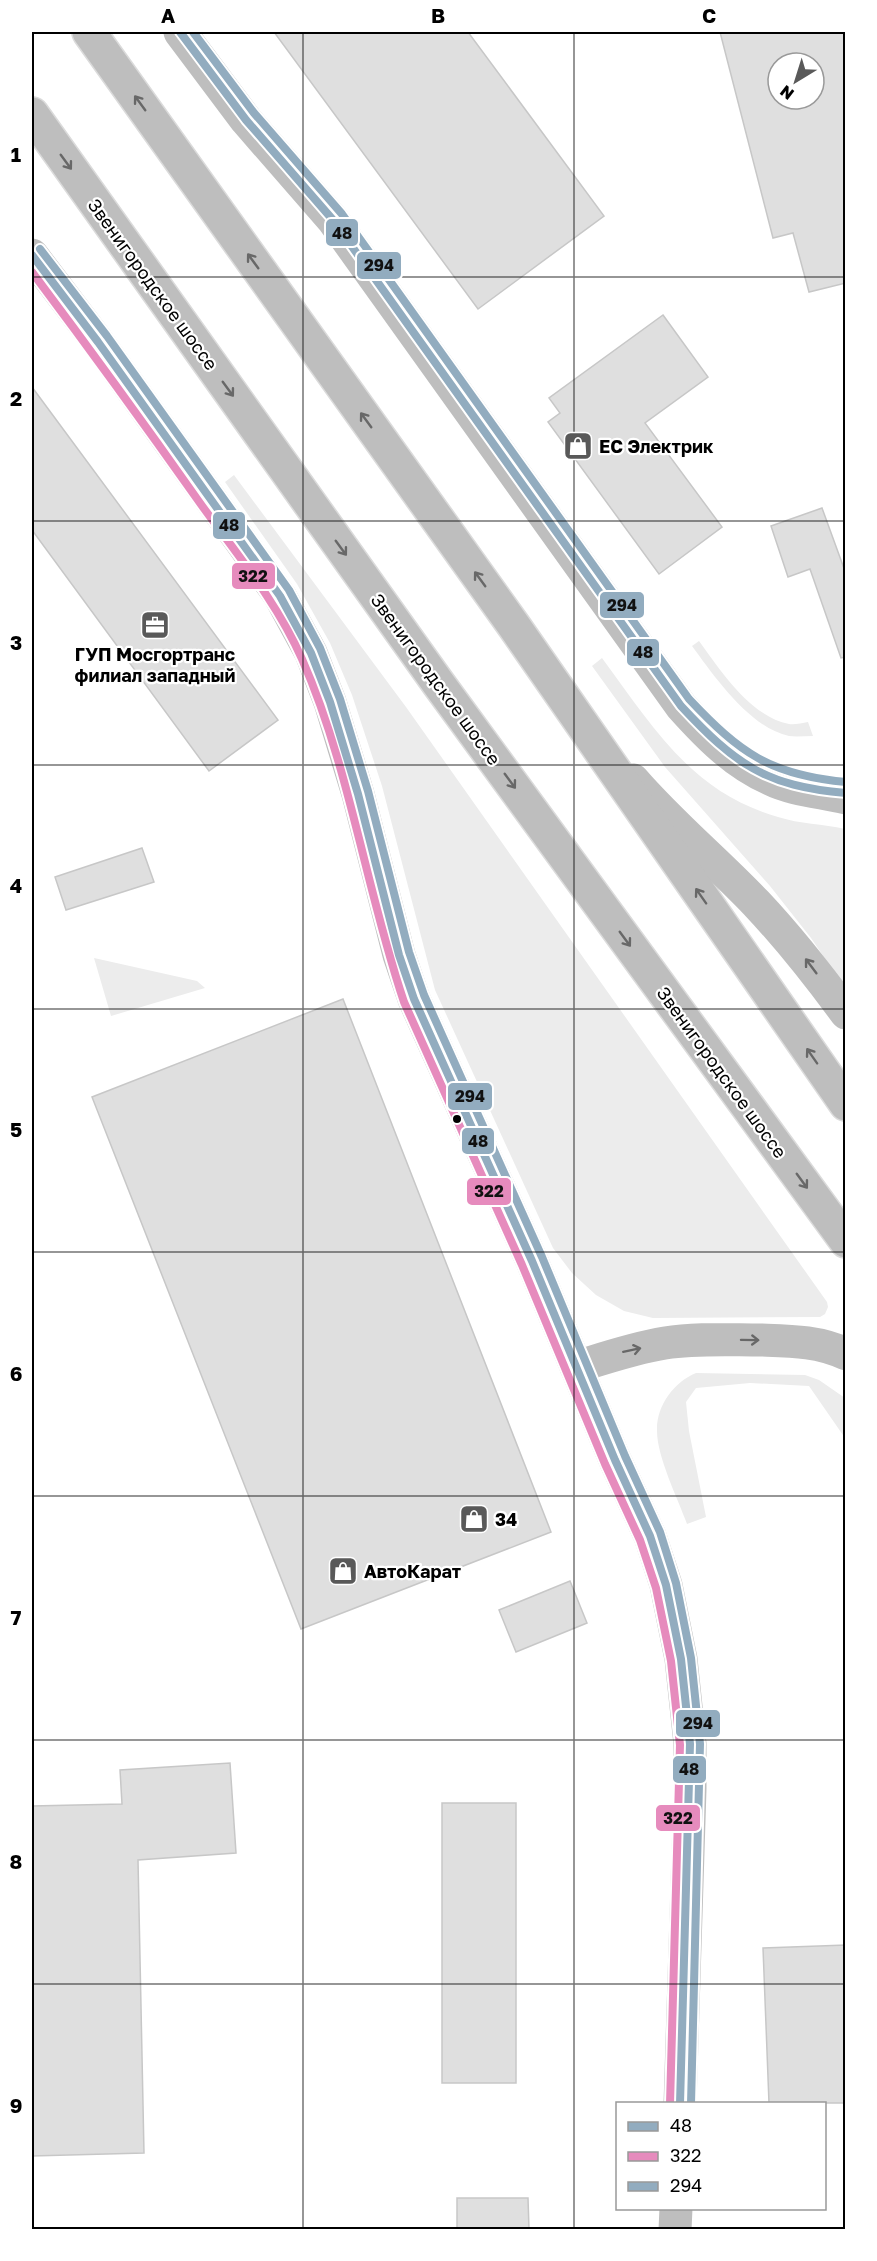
<svg xmlns="http://www.w3.org/2000/svg" width="877" height="2261" font-family="'Golos Text',sans-serif">
<style>
.green{fill:#ececec}
.building{fill:#dfdfdf;stroke:#c7c7c7;stroke-width:1.5;fill-rule:evenodd}
.lines{fill:none;stroke-linecap:round;stroke-linejoin:round}
.primary-casing{stroke:#dbdbdb;stroke-width:36}
.tertiary{stroke:#bebebe;stroke-width:33}
.primary{stroke:#bebebe;stroke-width:33}
.bus-1-casing{stroke:#fff;stroke-width:12}
.bus-2-casing{stroke:#fff;stroke-width:12}
.bus-3-casing{stroke:#fff;stroke-width:12}
.bus-1{stroke:#92acbf;stroke-width:8}
.bus-2{stroke:#e68bbd;stroke-width:8}
.bus-3{stroke:#92acbf;stroke-width:8}
.oneway{stroke:#686868}
.grid{fill:none;stroke:#000;stroke-width:1.5;stroke-opacity:0.55}
.bus-dot{fill:#000;stroke:#fff;stroke-width:2}
.labels{text-anchor:middle;dominant-baseline:central;stroke-width:4.5;stroke-linejoin:round;paint-order:stroke}
.street-label{font-size:18px;fill:#000;stroke:#fff}
.poi-label{font-size:18px;font-weight:bold;fill:#000;stroke:#fff;text-anchor:start}
.line-badge{stroke:#fff;stroke-width:2}
.pale-badge-label{font-size:16px;text-anchor:middle;font-weight:bold;fill:#111}
.neatline{fill:none;stroke:#000;stroke-width:2}
.grid-label{font-size:20px;text-anchor:middle;font-weight:bold;fill:#000}
</style>
<rect width="100%" height="100%" fill="#fff"/>
<path class="green" d="M234,475L406,707L827,1302L828,1307L825,1314L820,1317L653,1318L624,1311L596,1295L572,1273L553,1248L435,990L382,786L352,695L330,643L297,584L225,482Z
M699,641C720,670 751,717 789,724C794,725 802,723 808,722L813,736C805,736 796,737 789,736C750,728 714,676 692,646Z
M602,658C653,727 691,792 778,817C800,824 823,824 845,829V988L811,938L770,886L665,767L592,666Z
M94,958L197,981L205,988L111,1016Z
M696,1373L805,1375L819,1380L845,1398V1438L809,1386L750,1383L696,1388L686,1402L689,1431L706,1517L687,1524C678,1499 657,1457 657,1431C656,1406 674,1382 696,1373Z"/>
<path class="building" d="M274,32H468L604,216L478,309Z
M720,32H846V283L809,292L793,233L773,238ZM778,63H814V99H778Z
M663,315L708,377L645,423L722,527L659,574L548,422L560,413L549,398Z
M32,387L278,720L209,771L32,530Z
M822,508L846,574V657L841,658L810,569L788,577L771,526Z
M142,848L154,882L66,910L55,877Z
M343,999L551,1532L301,1629L92,1097Z
M570,1581L587,1623L516,1652L499,1610Z
M230,1763L236,1853L138,1860L144,2153L32,2156V1806L122,1804L120,1770Z
M442,1803H516V2083H442Z
M846,1945V2103H769L763,1948Z
M457,2198H528L529,2229H457Z"/>
<g class="lines">
<g class="primary-casing">
<path id="primary" d="M89,32L514,626L846,1104
M32,114L438,683L846,1241"/>
</g>
<path class="tertiary" d="M180,32L246,120L333,220L681,706C707,735 734,763 770,779C792,790 821,792 846,798
M32,255L98,342L280,596L311,653L330,702L358,794L399,955L414,999L532,1261L615,1460L650,1536L666,1585L681,1659L690,1744V1789L680,2104
M633,780C671,824 716,861 756,903C789,938 818,975 846,1013
M576,1367C605,1358 634,1348 665,1343C696,1338 729,1340 761,1340C790,1341 819,1341 846,1354
M675,2230L676,2208"/>
<use href="#primary" class="primary"/>
<g class="bus-1-casing">
<path id="bus-1" d="M180,32L246,120L333,220L681,706C735,764 765,786 846,793
M32,255L98,342L280,596L311,653L330,702L358,794L399,955L414,999L532,1261L615,1460L650,1536L666,1585L681,1659L690,1744L680,2104"/>
</g>
<g class="bus-2-casing">
<path id="bus-2" d="M32,272C89,348 145,425 200,503C236,553 277,602 302,659C350,768 366,890 404,1002L522,1265L605,1464L640,1540L656,1588L671,1661L680,1745L670,2104"/>
</g>
<g class="bus-3-casing">
<path id="bus-3" d="M193,32L254,113L342,214L689,699C740,753 770,775 846,782
M40,249L107,336L289,590L320,648L340,699L368,791L409,952L424,995L542,1257L625,1456L660,1532L676,1583L691,1658L700,1744L691,2104"/>
</g>
<use href="#bus-1" class="bus-1"/>
<use href="#bus-2" class="bus-2"/>
<use href="#bus-3" class="bus-3"/>
</g>
<defs><path id="oneway-shaft" d="M-6 0H5M1.5-3L5.5 0L1.5 3" fill="none" stroke-width="1.6" stroke-linecap="round" stroke-linejoin="round" transform="scale(1.5)"/></defs>
<g class="oneway">
<use href="#oneway-shaft" transform="translate(140 103) rotate(-126)"/>
<use href="#oneway-shaft" transform="translate(66 162) rotate(54)"/>
<use href="#oneway-shaft" transform="translate(253 261) rotate(-126)"/>
<use href="#oneway-shaft" transform="translate(228 389) rotate(54)"/>
<use href="#oneway-shaft" transform="translate(366 420) rotate(-126)"/>
<use href="#oneway-shaft" transform="translate(341 548) rotate(54)"/>
<use href="#oneway-shaft" transform="translate(480 579) rotate(-126)"/>
<use href="#oneway-shaft" transform="translate(510 781) rotate(54)"/>
<use href="#oneway-shaft" transform="translate(701 896) rotate(-125)"/>
<use href="#oneway-shaft" transform="translate(625 939) rotate(54)"/>
<use href="#oneway-shaft" transform="translate(811 966) rotate(-127)"/>
<use href="#oneway-shaft" transform="translate(812 1056) rotate(-125)"/>
<use href="#oneway-shaft" transform="translate(802 1181) rotate(54)"/>
<use href="#oneway-shaft" transform="translate(750 1340) rotate(1)"/>
<use href="#oneway-shaft" transform="translate(632 1350) rotate(-12)"/>
</g>
<path class="grid" d="M303,32V2230M574,32V2230M32,277H846M32,521H846M32,765H846M32,1009H846M32,1252H846M32,1496H846M32,1740H846M32,1984H846"/>
<defs>
<g id="shop-square" transform="scale(1.5)"><rect x="-9" y="-9" width="18" height="18" rx="4" fill="#595959" stroke="#fff"/><path d="M-5-2.5h2.3a2.7 3.5 0 0 1 5.4 0H5L5.5 6h-11ZM-1.5-2.5h3a1.5 2.3 0 0 0-3 0Z" fill="#fff"/></g>
<g id="office-square" transform="scale(1.5)"><rect x="-9" y="-9" width="18" height="18" rx="4" fill="#595959" stroke="#fff"/><path d="M-6-3h4V-5.5h4V-3h4V5H-6ZM-1-4.5V-3h2v-1.5ZM-6 0V1H6V0Z" fill="#fff"/></g>
</defs>
<g fill-rule="evenodd">
<use href="#shop-square" x="578" y="446"/>
<use href="#office-square" x="155" y="625"/>
<use href="#shop-square" x="474" y="1519"/>
<use href="#shop-square" x="343" y="1571"/>
</g>
<circle class="bus-dot" cx="457" cy="1119" r="5"/>
<g class="labels">
<g class="street-label">
<text transform="translate(153 284) rotate(54)">Звенигородское шоссе</text>
<text transform="translate(436 679) rotate(54)">Звенигородское шоссе</text>
<text transform="translate(722 1072) rotate(54)">Звенигородское шоссе</text>
</g>
<g class="poi-label">
<text x="599" y="446">ЕС Электрик</text>
<text x="155" y="654" text-anchor="middle">ГУП Мосгортранс<tspan x="155" dy="21">филиал западный</tspan></text>
<text x="495" y="1519">34</text>
<text x="364" y="1571">АвтоКарат</text>
</g>
</g>
<g class="line-badge">
<rect x="325" y="218" width="34" height="29" rx="6" fill="#92acbf"/>
<rect x="356" y="251" width="46" height="29" rx="6" fill="#92acbf"/>
<rect x="212" y="511" width="34" height="29" rx="6" fill="#92acbf"/>
<rect x="231" y="562" width="45" height="28" rx="6" fill="#e68bbd"/>
<rect x="599" y="591" width="46" height="28" rx="6" fill="#92acbf"/>
<rect x="626" y="638" width="34" height="29" rx="6" fill="#92acbf"/>
<rect x="447" y="1082" width="46" height="29" rx="6" fill="#92acbf"/>
<rect x="461" y="1127" width="34" height="28" rx="6" fill="#92acbf"/>
<rect x="466" y="1177" width="46" height="29" rx="6" fill="#e68bbd"/>
<rect x="675" y="1709" width="46" height="29" rx="6" fill="#92acbf"/>
<rect x="672" y="1755" width="35" height="29" rx="6" fill="#92acbf"/>
<rect x="655" y="1804" width="46" height="28" rx="6" fill="#e68bbd"/>
</g>
<g class="pale-badge-label">
<text x="342" y="239">48</text>
<text x="379" y="271">294</text>
<text x="229" y="531">48</text>
<text x="253" y="582">322</text>
<text x="622" y="611">294</text>
<text x="643" y="658">48</text>
<text x="470" y="1102">294</text>
<text x="478" y="1147">48</text>
<text x="489" y="1197">322</text>
<text x="698" y="1729">294</text>
<text x="689" y="1775">48</text>
<text x="678" y="1824">322</text>
</g>
<rect width="877" height="2261" fill="none" stroke="#ffffff" stroke-width="66"/>
<rect x="616" y="2102" width="210" height="108" fill="#ffffff" stroke="#999999" stroke-width="1.5"/>
<rect x="628" y="2122" width="30" height="9" fill="#92acbf" stroke="#999999" stroke-width="1.5"/>
<text x="670" y="2132" font-size="18" fill="#000000">48</text>
<rect x="628" y="2152" width="30" height="9" fill="#e68bbd" stroke="#999999" stroke-width="1.5"/>
<text x="670" y="2162" font-size="18" fill="#000000">322</text>
<rect x="628" y="2182" width="30" height="9" fill="#92acbf" stroke="#999999" stroke-width="1.5"/>
<text x="670" y="2192" font-size="18" fill="#000000">294</text>
<g transform="translate(796 81) rotate(218)"><circle r="28" fill="#ffffff" stroke="#999999" stroke-width="1.5"/>
<path d="M0-4.5L10 22L0 15L-10 22Z" fill="#595959"/>
<text y="-9" font-size="16" font-weight="bold" text-anchor="middle" fill="#000000">N</text>
</g>
<rect x="33" y="33" width="811" height="2195" class="neatline"/>
<g class="grid-label">
<text x="168" y="23">A</text>
<text x="438" y="23">B</text>
<text x="709" y="23">C</text>
<text x="16" y="162">1</text>
<text x="16" y="406">2</text>
<text x="16" y="650">3</text>
<text x="16" y="893">4</text>
<text x="16" y="1137">5</text>
<text x="16" y="1381">6</text>
<text x="16" y="1625">7</text>
<text x="16" y="1869">8</text>
<text x="16" y="2113">9</text>
</g>
</svg>
